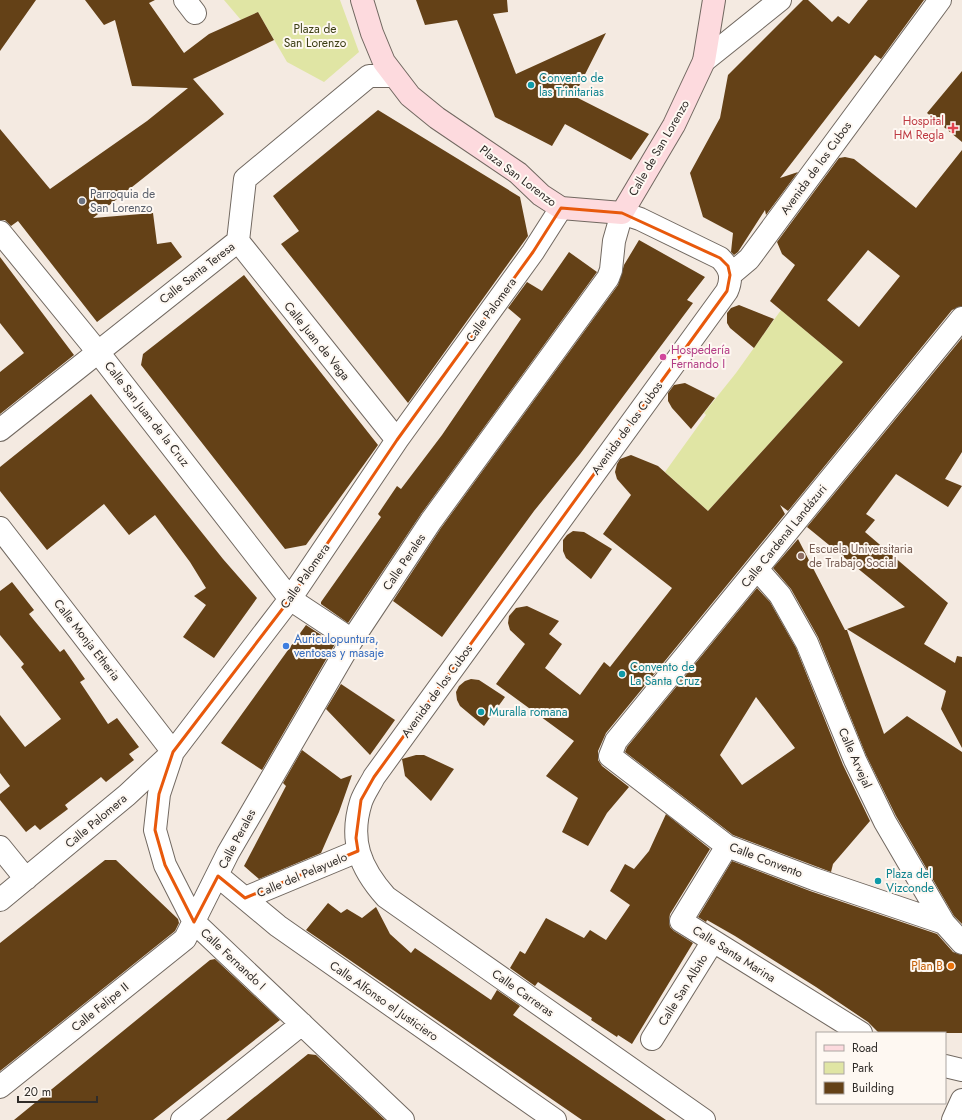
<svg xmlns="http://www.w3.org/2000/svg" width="962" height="1120" font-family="Jost,sans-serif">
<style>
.green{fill:#e0e5a4}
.building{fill:#644117;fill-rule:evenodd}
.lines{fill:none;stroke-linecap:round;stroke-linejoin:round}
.street-casing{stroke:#716860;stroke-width:24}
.secondary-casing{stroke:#716860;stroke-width:24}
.street{stroke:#fff;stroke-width:22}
.secondary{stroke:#fddade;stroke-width:22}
.marked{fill:none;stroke:#e8590c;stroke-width:3;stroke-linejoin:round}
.culture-dot{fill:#0f9aa8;stroke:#fef8f2;stroke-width:1.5}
.health-dot{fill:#e0444e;stroke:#fef8f2;stroke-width:1.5}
.worship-dot{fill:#6b7280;stroke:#fef8f2;stroke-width:1.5}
.hotel-dot{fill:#d1479c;stroke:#fef8f2;stroke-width:1.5}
.education-dot{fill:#8d6e63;stroke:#fef8f2;stroke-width:1.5}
.shop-dot{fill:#3f7fe0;stroke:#fef8f2;stroke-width:1.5}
.food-dot{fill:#e8710a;stroke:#fef8f2;stroke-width:1.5}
.labels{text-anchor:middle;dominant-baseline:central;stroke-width:4;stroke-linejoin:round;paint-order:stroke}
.park-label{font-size:12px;fill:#3d3f15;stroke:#fef8f2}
.culture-label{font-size:12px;fill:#0d838f;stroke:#fef8f2;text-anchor:start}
.health-label{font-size:12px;fill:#be3a42;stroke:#fef8f2;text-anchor:end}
.street-label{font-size:12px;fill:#302c29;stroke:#fef8f2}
.worship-label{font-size:12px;fill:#5b616d;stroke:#fef8f2;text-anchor:start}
.hotel-label{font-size:12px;fill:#b23c85;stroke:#fef8f2;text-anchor:start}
.education-label{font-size:12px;fill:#785e54;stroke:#fef8f2;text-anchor:start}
.shop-label{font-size:12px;fill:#366cbe;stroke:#fef8f2;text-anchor:start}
.food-label{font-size:12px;fill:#c56008;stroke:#fef8f2;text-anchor:end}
</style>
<rect width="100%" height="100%" fill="#f4eae1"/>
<path class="green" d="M224,0H340L359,52L324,82L287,62L258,12L241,20Z
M781,310L843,362L708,511L665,472L706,415L704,413L736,373Z"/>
<path class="building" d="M0,0H36L0,51Z
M85,0H155L149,3L184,53L209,34L258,12L274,40L193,79L224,114L93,218L153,213L157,244L171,242L182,257L97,322L18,221L11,226L5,220H0V129L50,189L147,121L188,88L132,86L115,20L104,25Z
M416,0H507L508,12L493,14L516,74L606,33L574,96L649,134L631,160L565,124L552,146L495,117L457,20L425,25Z
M803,0H808L832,22L838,16L849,24L868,0H924L881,59L875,55L780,178L798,172L766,215L765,210L738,252L734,255L731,252L733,233L703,217L690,173L720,118L728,75Z
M962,71V142L927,113Z
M378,110L520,197L528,236L408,403L281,244L299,231L273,196Z
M962,150V306L952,310L788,511L780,505L785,514L606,733L598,751V760L602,766L629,787L607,813L588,846L562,832L578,798L546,776L574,741L496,684L525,644L510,630L508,623L509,616L516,608L527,606L559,621L549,634L562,644L545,668L580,695L604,662L610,667L672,588L603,534L631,495L617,479L615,472L617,464L620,459L631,455L658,466L708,511L843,362L770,301L795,265L782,254L777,242L839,158L845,157L854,159L916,208ZM868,250L900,276L859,327L827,300Z
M639,240L705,277L687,300L693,303L580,454L534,511L442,637L393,601L441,528L618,285L624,265Z
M569,252L597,272L421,514L348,623L321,604V602L381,517L378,514L397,486L401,489L442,435L521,319L508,308L527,282L542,291Z
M0,257L74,355L0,414V372L24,353L0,323Z
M244,275L378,445L306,545L285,549L141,365L143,354Z
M739,305L774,319L754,348L730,328L727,323V313L731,308Z
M962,338V452L945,479L962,486L948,507L896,474L866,514L875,520L865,532L948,603L924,644L955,663L957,656L962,657V748L941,709L946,691L847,629L905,607L807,527Z
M685,383L715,398L691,429L672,408L668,401V393L674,385Z
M91,394L223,559L257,598L214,658L183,637L206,605L194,596L206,588L190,562L155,515L129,535L104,504L47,550L0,491V467Z
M573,531L584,532L612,549L591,579L566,558L563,551V540L567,535Z
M798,539L845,630H847L884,734L907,716L962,752V924L954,916L896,816L866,755L818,637L791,589L773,568Z
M12,582L34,610L29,614L60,652L64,649L85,679L80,682L108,724L117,718L139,747L129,754L134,760L106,782L101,777L65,805L68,809L40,830L35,825L26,832L0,800V794L10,786L0,773V715L25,747L61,719L21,667L24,664L0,635V591Z
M757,588L770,602L796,648L843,765L870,821L833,864L831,872L733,835L625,752L627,747ZM756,697L795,748L742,785L720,755Z
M306,625L335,644L262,770L221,743Z
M471,679L479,680L505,697L484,726L460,706L457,700L456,692L459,686L465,681Z
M341,684L395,720L370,755L326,709Z
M302,750L341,779L352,775L339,812L321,853L259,879L244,866L286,786L283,783Z
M416,755H424L454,769L431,801L405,776L402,759Z
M666,814L710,849L670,914L669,920L670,927L674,931L693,943L632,1044L618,1035L617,1037L591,1020L592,1018L538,982L535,986L510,968L520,951L525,954L546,918L584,938L590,930L606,940L630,905L610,891L625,864L634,869L649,851Z
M105,860H116L178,919L179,923L175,931L0,1071V943Z
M732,861L810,891L937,934L953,952L962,955V1033H879L868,1022L816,987L735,936L707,920L706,922L698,917Z
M328,903L341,913L347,909L362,918L376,907L390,934L411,953L415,948L491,1000L497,990L520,1006L513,1015L666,1120H582L306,930Z
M215,959L280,1020L153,1120H14L210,960Z
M308,1054L316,1055L385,1120H226Z"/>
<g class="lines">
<g class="street-casing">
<path id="street" d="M185,0L195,13
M704,61L780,0
M0,232L98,352L290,599L352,640
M238,241L397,440
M730,275L749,259L940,0
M0,430L238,241L245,179L369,76H393
M0,528L173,752
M757,569L780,595L807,643L855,760L885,822L944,923L962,943
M172,755L159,794L155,830L165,865L194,922L403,1120
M727,846L681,921L861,1033
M0,847L26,879
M218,876L278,926L555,1120
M245,898L358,851
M0,900L127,795L173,752L290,599L397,440L533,252L561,208
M944,923L814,879L727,846L610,756L616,741L962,318
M652,1039L713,941
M945,1066L962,1070
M0,1087L185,939L228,853L352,640L431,521L608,278L611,270L614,241L622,213L640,219L720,258C730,268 733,277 727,291L374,777C370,785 364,793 361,802C349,840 360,868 386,897L704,1120
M182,1120L302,1024
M953,1120L962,1100"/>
</g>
<g class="secondary-casing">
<path id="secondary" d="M362,0L372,33L384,62L410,96L437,118L518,173L541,195L561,208L622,213L674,125L704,61L714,0"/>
</g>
<use href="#street" class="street"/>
<use href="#secondary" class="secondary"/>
</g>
<path class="marked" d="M561,208L622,213L720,258L728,266L730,275L727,291L374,777L361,800L356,838L358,851L245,898L218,876L194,922L165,865L155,830L159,794L173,752L290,599L397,440L533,252Z"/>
<g class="culture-dot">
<circle cx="531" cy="85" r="4"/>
<circle cx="622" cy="674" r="4"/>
<circle cx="481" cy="712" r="4"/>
<circle cx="878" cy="881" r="4"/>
</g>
<path class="health-dot" d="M951 122h4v4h4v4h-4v4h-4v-4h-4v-4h4z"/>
<circle class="worship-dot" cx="82" cy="201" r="4"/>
<circle class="hotel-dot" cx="663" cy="357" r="4"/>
<circle class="education-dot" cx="801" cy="556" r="4"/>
<circle class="shop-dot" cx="286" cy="646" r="4"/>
<circle class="food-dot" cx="951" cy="966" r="4"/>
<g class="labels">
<g class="park-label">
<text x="315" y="29">Plaza de<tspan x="315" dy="14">San Lorenzo</tspan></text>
</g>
<g class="culture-label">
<text x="539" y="78">Convento de<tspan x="539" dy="14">las Trinitarias</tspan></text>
<text x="630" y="667">Convento de<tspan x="630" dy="14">La Santa Cruz</tspan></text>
<text x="489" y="712">Muralla romana</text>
<text x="886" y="874">Plaza del<tspan x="886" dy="14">Vizconde</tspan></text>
</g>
<g class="health-label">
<text x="944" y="121">Hospital<tspan x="944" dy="14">HM Regla</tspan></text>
</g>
<g class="street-label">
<text transform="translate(659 148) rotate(-60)">Calle de San Lorenzo</text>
<text transform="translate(816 168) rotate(-54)">Avenida de los Cubos</text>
<text transform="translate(518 176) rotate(37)">Plaza San Lorenzo</text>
<text transform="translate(197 273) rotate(-38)">Calle Santa Teresa</text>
<text transform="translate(491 310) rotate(-54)">Calle Palomera</text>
<text transform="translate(317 341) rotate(51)">Calle Juan de Vega</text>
<text transform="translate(147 414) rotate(52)">Calle San Juan de la Cruz</text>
<text transform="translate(627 428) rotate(-54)">Avenida de los Cubos</text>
<text transform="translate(784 536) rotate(-51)">Calle Cardenal Landázuri</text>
<text transform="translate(404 562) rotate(-56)">Calle Perales</text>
<text transform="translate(305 576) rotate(-55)">Calle Palomera</text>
<text transform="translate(87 640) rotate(52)">Calle Monja Etheria</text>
<text transform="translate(437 691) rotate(-54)">Avenida de los Cubos</text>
<text transform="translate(855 758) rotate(66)">Calle Arvejal</text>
<text transform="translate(96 821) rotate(-40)">Calle Palomera</text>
<text transform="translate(237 839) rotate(-62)">Calle Perales</text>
<text transform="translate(766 860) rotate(21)">Calle Convento</text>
<text transform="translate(302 875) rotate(-23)">Calle del Pelayuelo</text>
<text transform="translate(734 954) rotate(32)">Calle Santa Marina</text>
<text transform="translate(233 959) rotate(43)">Calle Fernando I</text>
<text transform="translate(683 990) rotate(-58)">Calle San Albito</text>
<text transform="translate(523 993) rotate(35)">Calle Carreras</text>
<text transform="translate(384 1001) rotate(35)">Calle Alfonso el Justiciero</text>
<text transform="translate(100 1007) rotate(-39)">Calle Felipe II</text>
</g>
<g class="worship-label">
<text x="90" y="194">Parroquia de<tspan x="90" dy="14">San Lorenzo</tspan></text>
</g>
<g class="hotel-label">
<text x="671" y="350">Hospedería<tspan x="671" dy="14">Fernando I</tspan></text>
</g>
<g class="education-label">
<text x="809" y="549">Escuela Universitaria<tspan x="809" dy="14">de Trabajo Social</tspan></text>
</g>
<g class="shop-label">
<text x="294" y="639">Auriculopuntura,<tspan x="294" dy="14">ventosas y masaje</tspan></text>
</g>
<g class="food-label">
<text x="943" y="966">Plan B</text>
</g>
</g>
<rect x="816" y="1032" width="130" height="72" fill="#fef8f2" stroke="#aca6a2"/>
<rect x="824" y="1045" width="20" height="6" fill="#fddade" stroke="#aca6a2"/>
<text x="852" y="1052" font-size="12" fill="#302c29">Road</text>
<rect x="824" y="1062" width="20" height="12" fill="#e0e5a4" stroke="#aca6a2"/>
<text x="852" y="1072" font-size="12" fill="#302c29">Park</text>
<rect x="824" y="1082" width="20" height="12" fill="#644117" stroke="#aca6a2"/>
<text x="852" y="1092" font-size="12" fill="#302c29">Building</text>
<path d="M18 1096v6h79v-6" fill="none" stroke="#302c29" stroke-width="2"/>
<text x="24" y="1096" font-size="12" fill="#302c29" stroke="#fef8f2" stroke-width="3" paint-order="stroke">20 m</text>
</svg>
